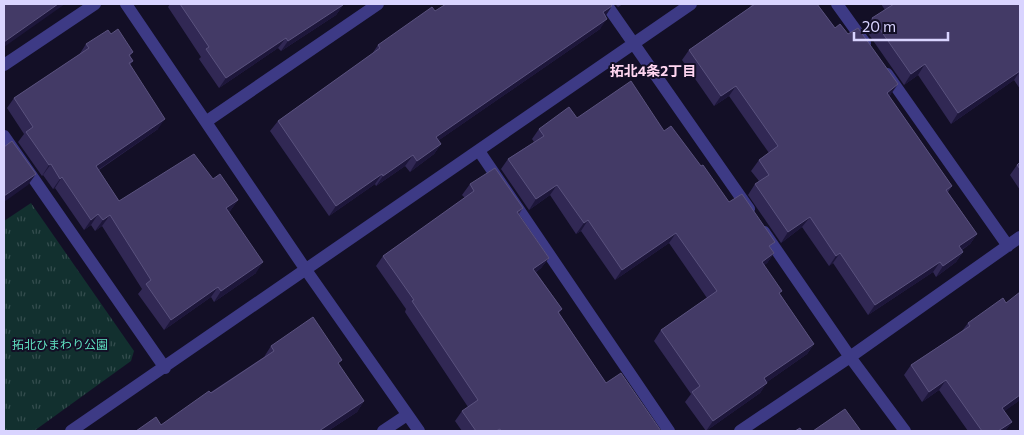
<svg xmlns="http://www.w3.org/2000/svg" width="1024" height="435" font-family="Commissioner,'Noto Sans JP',sans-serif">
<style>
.park{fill:url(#park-tufts)}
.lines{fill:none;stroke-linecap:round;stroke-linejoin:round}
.minor{stroke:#3d3a85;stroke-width:12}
.wall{fill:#312854}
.shaded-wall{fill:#1d163a}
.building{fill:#433a66;stroke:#5a527e}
.labels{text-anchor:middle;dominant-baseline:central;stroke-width:4;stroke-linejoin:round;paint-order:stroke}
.park-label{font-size:12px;fill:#5fe0c0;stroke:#130f26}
.neighbourhood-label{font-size:14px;font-weight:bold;fill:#ffd6f0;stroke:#130f26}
</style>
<defs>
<pattern id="park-tufts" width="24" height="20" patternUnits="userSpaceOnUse" patternTransform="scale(1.25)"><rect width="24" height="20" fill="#12302f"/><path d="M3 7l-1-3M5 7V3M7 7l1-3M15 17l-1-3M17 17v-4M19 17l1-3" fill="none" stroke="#344d4e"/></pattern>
</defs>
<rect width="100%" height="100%" fill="#130f26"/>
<path class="park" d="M31,203L134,351L131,361L34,431H4V221Z"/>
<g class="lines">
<path class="minor" d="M126,4L306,270L419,431
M606,4L749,209
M837,4L865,43
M4,65L95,4
M887,74L1008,246
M207,121L378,4
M4,136L165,368
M479,151L669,431
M764,232L850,357L905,431
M71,431L691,4
M383,431L407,415
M740,431L850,357L1020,237"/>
</g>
<path class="wall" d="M170,4H342L343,5L336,15L281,51L278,48L219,88L199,59L201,57L168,7Z
M615,4H623L618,7Z
M752,4H817L835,28L891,94L889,96L952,186L948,192L977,234L970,244L962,250L963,252L956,262L936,277L933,272L868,315L833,263L829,266L802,227L781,243L748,195L755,184L759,181L751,171L759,160L769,153L729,96L714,106L682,60L689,50L749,8Z
M881,4H1020V89L1014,80L951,124L918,75L904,85L865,29L872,18L885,10Z
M435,11L605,16L600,29L439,140L441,144L434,154L410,172L405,166L376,186L375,184L329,216L270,131L278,121L372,54L378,45Z
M111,34L133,52L130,56L133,61L130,65L158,129L99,170L119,201L213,179L238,200L230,211L229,212L256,273L214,302L211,297L164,330L138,294L142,289L102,226L95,231L91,225L84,230L55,188L53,189L43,175L42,176L18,142L24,134L7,108L14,98L79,55L86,44Z
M577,118L664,131L701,166L729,202L770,248L774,253L767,263L764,265L780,294L814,344L807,354L767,382L760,393L706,431L685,402L691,394L654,341L661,330L707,298L669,243L615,280L581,231L576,234L550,195L529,210L501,169L508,159L534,142L532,139L539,129Z
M1020,162V190L1010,175L1017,165Z
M470,184L523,208L519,214L549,258L541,268L536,272L562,309L559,313L606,383L661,431H462L455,421L462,411L468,407L405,312L406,309L376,266L383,256L465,198L462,195Z
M968,323L1020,400L1004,411L1012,422L1005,431H968L939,390L922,402L904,375L911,365L962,331Z
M271,346L339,365L364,401L357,412L328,431H136L161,425L264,357Z"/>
<path class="shaded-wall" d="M58,4H65L4,47V42Z
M343,5L336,15L281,51L288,41Z
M612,6L605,17L603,12Z
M607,19L600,29L429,147L436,137Z
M286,38L278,48L219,88L226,78Z
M925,64L918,75L904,85L911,74Z
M1020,71L1014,80L951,124L958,113Z
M898,84L891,94L879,103L887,93Z
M736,86L729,96L714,106L721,96Z
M165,119L158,129L89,176L96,166Z
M441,144L434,154L410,172L417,161Z
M413,155L405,166L376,186L383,176Z
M51,164L43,175L42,176L49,165Z
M36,174L28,185L4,202V196Z
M382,174L375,184L329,216L336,206Z
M62,177L55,188L53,189L60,179Z
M557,185L550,195L529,210L536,199Z
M238,200L230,211L219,219L226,208Z
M98,214L91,225L84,230L91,220Z
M110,215L102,226L95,231L103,220Z
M810,217L802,227L781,243L788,232Z
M588,220L581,231L576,234L584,223Z
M676,233L669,243L615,280L622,270Z
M977,234L970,244L952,256L959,246Z
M963,252L956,262L936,277L943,266Z
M774,253L767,263L755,272L762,262Z
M840,253L833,263L829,266L836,256Z
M549,258L541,268L526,279L533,269Z
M263,262L256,273L214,302L221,291Z
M940,262L933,272L868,315L875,305Z
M218,287L211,297L164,330L171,320Z
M814,344L807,354L757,389L764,378Z
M946,380L939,390L922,402L929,392Z
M767,383L760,393L706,431L713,421Z
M1020,395V400L995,418L1002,408Z
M364,401L357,412L328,431H319Z
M1012,422L1005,431H998Z"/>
<path class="building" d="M4,4H58L4,42Z
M180,4H342L343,5L288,41L286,38L226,78L206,49L209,47Z
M446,4H610L612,6L603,12L607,19L436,137L441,144L417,161L413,155L383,176L382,174L336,206L278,121L380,48L378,45L432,7L435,11Z
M755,4H817L835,28L840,24L848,34L858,28L898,84L887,93L952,186L946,190L977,234L959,246L963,252L943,266L940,262L875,305L840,253L836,256L810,217L788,232L755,184L769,175L759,160L778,146L736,86L721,96L689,50Z
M894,4H1020V71L958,113L925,64L911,74L872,18Z
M118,29L133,52L129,55L133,61L129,63L165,119L96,166L119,201L194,154L213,179L220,174L238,200L226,208L263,262L221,291L218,287L171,320L146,284L151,280L110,215L103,220L98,214L91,220L62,177L60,179L51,164L49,165L26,132L33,127L14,98L89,48L86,44L108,30L111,34Z
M631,81L664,131L671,126L701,166L703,165L729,202L742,194L775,242L769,246L774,253L762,262L782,291L779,293L814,344L764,378L767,383L713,421L692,392L700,386L661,330L717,291L676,233L622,270L588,220L584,223L557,185L536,199L508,159L544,136L539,129L569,107L577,118Z
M12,141L36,174L4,196V147Z
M1020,162V169L1017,165Z
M495,168L523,208L517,212L549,258L533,269L562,309L558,312L606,383L621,373L661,431H501L500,429L496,431H476L462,411L478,400L412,301L414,300L383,256L474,191L470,184Z
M1020,292V395L1002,408L1012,422L998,431H982L946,380L929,392L911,365L970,326L968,323L1003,298L1006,303Z
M313,317L342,360L338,363L364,401L319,431H136L156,417L161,425L209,391L211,393L274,351L271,346Z
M845,409L861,431H813Z
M800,428L802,431H795Z"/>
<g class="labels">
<g class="park-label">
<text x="60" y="344">拓北ひまわり公園</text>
</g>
<g class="neighbourhood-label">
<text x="653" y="70">拓北4条2丁目</text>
</g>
</g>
<rect width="1024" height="435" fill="none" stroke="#d9d4ff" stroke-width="10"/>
<path d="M854 32v8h94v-8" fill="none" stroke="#d9d4ff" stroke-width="2.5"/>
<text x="862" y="32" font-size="15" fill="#d9d4ff" stroke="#130f26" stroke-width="4" paint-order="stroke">20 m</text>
</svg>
